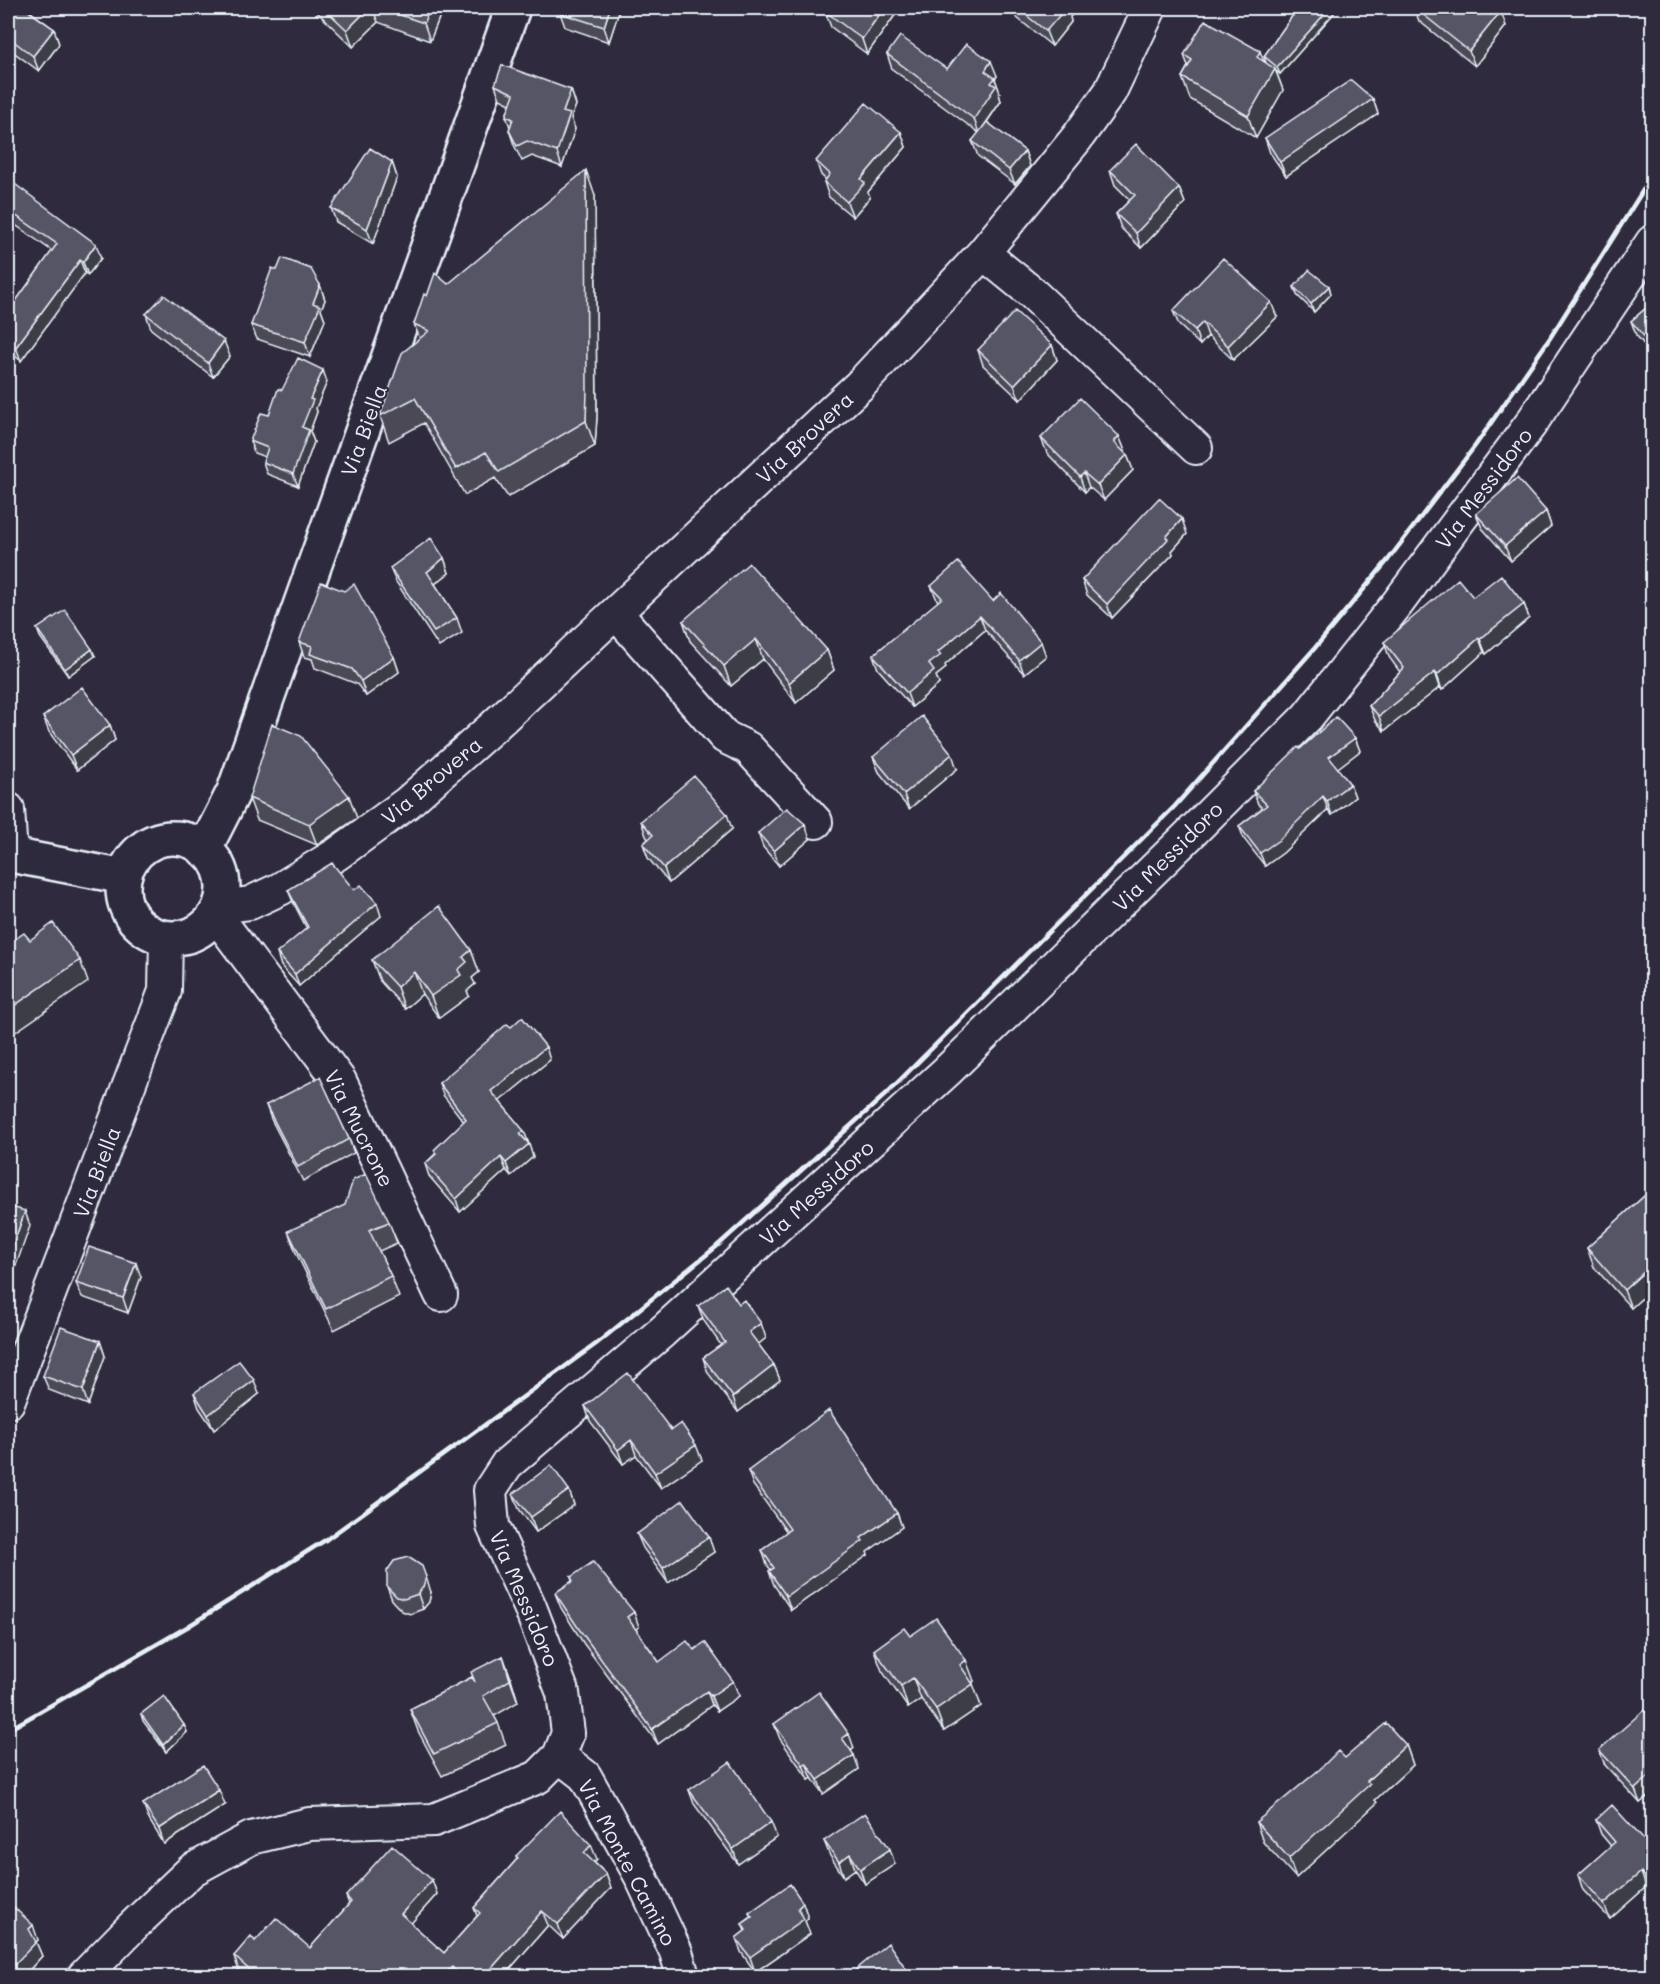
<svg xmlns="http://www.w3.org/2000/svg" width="1660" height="1984" font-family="Mali,sans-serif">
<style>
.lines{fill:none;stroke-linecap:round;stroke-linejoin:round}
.street-casing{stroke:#e8f1f8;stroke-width:36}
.secondary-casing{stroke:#e8f1f8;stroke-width:38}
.street{stroke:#2f2a3d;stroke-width:32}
.secondary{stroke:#2f2a3d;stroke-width:33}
.rail{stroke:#e8f1f8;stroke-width:4.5}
.wall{fill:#4b4957;stroke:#e8f1f8;stroke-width:1.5}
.shaded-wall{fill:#3d3c47;stroke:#e8f1f8;stroke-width:1.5}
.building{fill:#575565;stroke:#e8f1f8;stroke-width:1.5}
.labels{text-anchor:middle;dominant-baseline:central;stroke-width:4.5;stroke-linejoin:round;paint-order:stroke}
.street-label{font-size:21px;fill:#e8f1f8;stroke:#2f2a3d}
</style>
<rect width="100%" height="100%" fill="#2f2a3d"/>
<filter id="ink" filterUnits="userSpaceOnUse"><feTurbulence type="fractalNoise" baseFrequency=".0167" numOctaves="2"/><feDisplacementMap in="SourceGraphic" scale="12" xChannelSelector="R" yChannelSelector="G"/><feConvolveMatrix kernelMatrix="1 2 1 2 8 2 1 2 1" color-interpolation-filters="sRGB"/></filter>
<g filter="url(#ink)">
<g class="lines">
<g class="street-casing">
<path id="street" d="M983,253L1031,292L1196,448
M616,613L725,737L748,748L816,822
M8,809L11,855
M221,901L236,905L250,903L280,889L337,854L407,803L494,726L860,385L983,253L1077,138L1110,92L1150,8
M215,914L340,1081L441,1295
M8,1402L165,991L166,938
M559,1756L585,1776L640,1875L676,1952L683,1976
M84,1976L134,1925L192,1870L251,1838L309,1824L434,1820L538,1777L559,1756L568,1733L563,1693L530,1607L493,1526L490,1490L507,1464L662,1332L947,1071L1187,837L1307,717L1397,604L1530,425L1652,242"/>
</g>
<g class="secondary-casing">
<path id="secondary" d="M123 888a50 50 0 1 1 100 0a50 50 0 1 1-100 0Z
M204,850L234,791L513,8
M8,856L11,855L124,877"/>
</g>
<use href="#street" class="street"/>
<use href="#secondary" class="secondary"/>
<path class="rail" d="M8,1730L187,1627L327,1539L468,1437L596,1344L716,1247L886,1094L1175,806L1314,649L1388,560L1475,446L1550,338L1652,176"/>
</g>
<path class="wall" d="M8,8L33,9L31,12L54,29L59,44L39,71L8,48Z
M315,8H443L430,41L378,22L353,47L316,11Z
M620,8L609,42L565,27L560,13Z
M820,8H897L898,11L867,54L831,27L826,14L821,10Z
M1012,8H1077L1070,17L1071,22L1052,46L1016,17Z
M1298,8H1332L1334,13L1280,74L1276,71L1283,90L1256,138L1190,99L1182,77L1188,66L1184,55L1264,61L1266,63L1264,56Z
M1414,8H1496L1506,26L1475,66L1419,21Z
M887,54L947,69L997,76L995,79L1000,93L999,94L1001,101L987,122L1025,151L1030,166L1015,184L978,156L972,141L979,133L892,69Z
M495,85L571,90L576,105L571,118L575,129L562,167L532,156L522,161L514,145L509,130L510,127L506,116L510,104L500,99Z
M1373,99L1378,114L1286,176L1270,153L1265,138Z
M901,132L906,147L868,192L870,197L853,217L829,197L824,182L826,180L821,175L816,161Z
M392,162L397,177L373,244L336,222L331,208Z
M1110,170L1179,188L1185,203L1141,248L1121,228L1116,214L1130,200L1115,185Z
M8,179L101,258L88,275L85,273L21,361L8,350V312L52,251L14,224L8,233Z
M595,196L597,417L595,446L508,497L495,478L465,495L424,423L389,442L380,416L420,339L414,324L427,296L448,284Z
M277,270L320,285L325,300L321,309L325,320L310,357L257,339L251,325Z
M1329,286L1331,294L1314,312L1297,295L1294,287Z
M1653,302V355L1636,335L1631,321Z
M1173,311L1277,317L1233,360L1208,336L1200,345L1179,325Z
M146,314L230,356L213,377L151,329Z
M1052,345L1057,360L1020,400L983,365L978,350Z
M327,382L316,408L317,412L310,431L314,442L298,486L267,474L263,462L265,457L254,453L250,441L269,415L282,390Z
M1119,436L1125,451L1124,452L1127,455L1133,470L1104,500L1089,487L1085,492L1047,453L1041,438Z
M1546,511L1551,526L1511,561L1482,528L1476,514Z
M1187,534L1172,551L1173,554L1112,618L1087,595L1082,580Z
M444,558L449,573L435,584L457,618L462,633L439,647L396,582L390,568Z
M931,586L993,601L1046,656L1024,674L985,630L945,665L946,668L936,676L939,684L912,707L878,669L873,655L938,602Z
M1473,597L1524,604L1529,618L1486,654L1484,652L1442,690L1440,687L1384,731L1375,720L1369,706L1400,672L1389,657L1384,642Z
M683,621L827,650L834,670L796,703L763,659L731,686L690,641Z
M37,629L95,656L68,676L40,637Z
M299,642L394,657L399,672L366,696L357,684L315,668L312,659L304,657Z
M43,717L110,725L115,740L77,770L49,732Z
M1355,738L1360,751L1337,768L1350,784L1355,797L1332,815L1328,810L1283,853L1265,866L1244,839L1239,826L1262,808L1258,804L1253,791L1300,749Z
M873,757L957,769L909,809L879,772Z
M249,798L357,818L317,845L257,820Z
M641,821L732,829L669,883L648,858L643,844L648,839L646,836Z
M758,833L810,839L779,866L763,847Z
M288,890H354L381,916L299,986L281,966L277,953L307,929L293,902Z
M471,950L479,972L472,978L475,984L467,991L469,996L439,1018L422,994L405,1009L380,981L372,960Z
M550,1060L499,1101L524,1131L533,1157L511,1176L506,1170L460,1212L429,1176L425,1164L435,1154L464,1122L443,1095L439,1083Z
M266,1105L349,1139L354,1153L303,1181L271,1119Z
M1653,1188V1291L1651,1290L1631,1308L1594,1267L1587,1248Z
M389,1222L397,1243L379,1251L391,1276L399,1297L334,1330L296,1253L288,1231Z
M141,1277L128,1313L82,1297L76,1283Z
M739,1304L766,1338L758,1344L774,1365L780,1380L738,1412L708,1373L703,1358L721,1345L704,1321L698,1306Z
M100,1341L105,1356L88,1405L49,1390L43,1376Z
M194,1393L259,1394L214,1430L199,1408Z
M585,1406L671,1430L702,1460L661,1488L636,1455L623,1464L590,1421Z
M748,1471L897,1513L902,1527L867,1552L868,1555L791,1610L774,1585L769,1571L771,1570L767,1565L762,1550L787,1532L753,1485Z
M569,1490L574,1505L536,1532L519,1509L513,1494Z
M637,1534L714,1552L668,1583L643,1548Z
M571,1577L639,1627L636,1629L659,1662L694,1650L739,1696L717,1711L712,1705L658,1744L584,1644L561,1608L555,1593L572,1581Z
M387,1587L431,1592L429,1602L423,1609L410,1614L402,1611L393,1602Z
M910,1636L974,1681L972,1683L981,1706L944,1731L921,1699L908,1708L882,1671L874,1650Z
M503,1656L518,1702L494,1716L498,1723L506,1745L442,1776L418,1731L410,1709L472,1677Z
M141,1714L184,1725L187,1732L166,1752L143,1721Z
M1653,1721V1792L1640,1803L1605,1765L1599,1750Z
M774,1724L854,1748L851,1751L859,1769L823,1794L812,1778L809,1780L780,1739Z
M1406,1745L1413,1765L1375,1800L1377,1803L1296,1878L1263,1842L1256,1822L1345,1758Z
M689,1790L777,1837L738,1864L694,1804Z
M143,1804L225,1805L164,1844L148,1818Z
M1596,1820L1653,1850V1895L1646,1887L1610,1919L1583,1890L1578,1875L1611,1846L1601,1834Z
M824,1841L895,1864L865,1884L855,1869L844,1877L830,1856Z
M516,1856L597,1859L594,1862L606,1874L611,1888L563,1939L548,1925L503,1977H246L239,1971L234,1956L255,1941L310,1948L349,1904L346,1896L432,1880L437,1894L411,1923L444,1953L477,1916L474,1908L517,1859Z
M8,1902L38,1940L36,1942L42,1956L23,1977H8Z
M803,1903L808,1918L805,1921L810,1934L755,1972L741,1952L736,1938L745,1931L742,1924L751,1917L749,1913Z"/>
<path class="shaded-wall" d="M21,8H33V9L26,19Z
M369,8H372L378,22L353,47L347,30Z
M430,8H443L430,41L424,23Z
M610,8H620L609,42L604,27Z
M884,8H897L898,11L867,54L862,39Z
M1063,8H1077L1070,17L1071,22L1052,46L1046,31Z
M1330,8H1332L1334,13L1280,74L1277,67Z
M1501,11L1506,26L1475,66L1469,51Z
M54,29L59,44L39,71L33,56Z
M1260,51L1268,73L1257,57Z
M991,61L997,76L995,79L1000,93L999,94L1001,101L979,133L974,119L985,71Z
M1275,69L1283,90L1256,138L1248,116Z
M571,90L576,105L571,118L575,129L562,167L557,152L563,112Z
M1373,99L1378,114L1286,176L1280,162Z
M901,132L906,147L868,192L870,197L853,217L847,202L861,179Z
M1025,151L1030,166L1015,184L1009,170Z
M392,162L397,177L373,244L367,229Z
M586,170L595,196L597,417L595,446L586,421Z
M1179,188L1185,203L1141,248L1136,233Z
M9,211L14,224L8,233V212Z
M96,244L101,258L88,275L83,262Z
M80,260L85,273L21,361L16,347Z
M320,285L325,300L321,309L325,320L310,357L305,342L313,303Z
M1329,286L1331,294L1314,312L1311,304Z
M1271,302L1277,317L1233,360L1228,346Z
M1203,322L1208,336L1200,345L1195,330Z
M224,341L230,356L213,377L208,363Z
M1052,345L1057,360L1020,400L1014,385Z
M323,370L327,382L316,408L317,412L310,431L314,442L298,486L293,474L302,427L310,399Z
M1119,436L1125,451L1119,457L1114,442Z
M1127,455L1133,470L1104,500L1098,485Z
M1084,473L1089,487L1085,492L1080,477Z
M1546,511L1551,526L1511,561L1505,546Z
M1182,519L1187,534L1172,551L1173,554L1112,618L1107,604Z
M444,558L449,573L432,586L427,572Z
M1524,604L1529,618L1486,654L1480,639Z
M980,616L985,630L945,665L946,668L936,676L939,684L912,707L907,693L938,652Z
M1479,638L1484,652L1442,690L1437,675Z
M756,639L763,659L731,686L724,666Z
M1041,642L1046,656L1024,674L1019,660Z
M92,649L95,656L68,676L65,669Z
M827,650L834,670L796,703L789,683Z
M394,657L399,672L366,696L361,681Z
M1435,672L1440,687L1384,731L1379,716Z
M110,725L115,740L77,770L71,755Z
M1355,738L1360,751L1334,771L1329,757Z
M952,754L957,769L909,809L904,794Z
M1350,784L1355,797L1332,815L1327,801Z
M349,796L357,818L317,845L309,824Z
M1323,796L1328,810L1283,853L1265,866L1260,853Z
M727,814L732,829L669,883L664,868Z
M805,824L810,839L779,866L774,851Z
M377,903L381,916L299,986L295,974Z
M471,950L479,972L472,978L475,984L467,991L469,996L439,1018L431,996L458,970L463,957Z
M80,960L88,982L8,1037V1010Z
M414,972L422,994L405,1009L397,987Z
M546,1047L550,1060L496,1104L491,1091Z
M524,1131L529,1144L520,1134Z
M529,1144L533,1157L511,1176L506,1163Z
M501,1157L506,1170L460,1212L456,1199Z
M25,1211L30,1226L8,1288V1259Z
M136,1263L141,1277L128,1313L123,1298Z
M1645,1271L1651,1290L1631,1308L1624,1290Z
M1653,1271V1286L1649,1275Z
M761,1323L766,1338L755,1347L749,1332Z
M100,1341L105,1356L88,1405L83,1390Z
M774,1365L780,1380L738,1412L733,1397Z
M254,1380L259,1394L214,1430L208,1415Z
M631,1440L636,1455L623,1464L618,1450Z
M696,1445L702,1460L661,1488L655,1473Z
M569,1490L574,1505L536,1532L531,1517Z
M897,1513L902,1527L867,1552L868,1555L791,1610L786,1596L861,1538Z
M709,1537L714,1552L668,1583L663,1568Z
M426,1577L431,1592L429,1602L423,1609L418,1594Z
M634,1612L639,1627L633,1631L627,1617Z
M503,1656L511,1678L518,1702L510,1680Z
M966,1660L974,1681L968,1686L960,1665Z
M913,1678L921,1699L908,1708L901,1686Z
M733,1681L739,1696L717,1711L711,1696Z
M973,1684L981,1706L944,1731L936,1709Z
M707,1691L712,1705L658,1744L652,1729Z
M184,1725L187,1732L166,1752L163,1745Z
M849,1734L854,1748L848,1753L842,1738Z
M1406,1745L1413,1765L1375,1800L1377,1803L1296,1878L1289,1858L1367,1781Z
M854,1755L859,1769L823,1794L818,1780Z
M806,1763L812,1778L809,1780L803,1765Z
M1653,1773V1792L1640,1803L1635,1789Z
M219,1790L225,1805L164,1844L159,1829Z
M771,1822L777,1837L738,1864L733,1849Z
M591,1845L597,1859L589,1867L584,1853Z
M890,1849L895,1864L865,1884L860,1869Z
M850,1854L855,1869L844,1877L839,1862Z
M1641,1872L1646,1887L1610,1919L1604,1904Z
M606,1874L611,1888L563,1939L558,1924Z
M432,1880L437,1894L406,1929L401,1914Z
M803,1903L808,1918L805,1921L810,1934L755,1972L750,1957Z
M542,1911L548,1925L503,1977H484Z
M33,1925L38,1940L36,1942L42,1956L23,1977H13L10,1969L29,1929Z
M8,1967L11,1977H8Z
M452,1967L455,1977H443Z"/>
<path class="building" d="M8,8H24L54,29L33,56L8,37Z
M324,8H369L347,30Z
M379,8H430L424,23Z
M562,8H610L604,27L560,13Z
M830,8H884L862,39L826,12Z
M1017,8H1066L1046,31Z
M1298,8H1330L1277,67L1264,56Z
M1415,8H1496L1501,11L1469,51Z
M1205,20L1260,51L1257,57L1275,69L1248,116L1182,77L1192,60L1184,55Z
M900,36L947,69L966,44L991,61L985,71L995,78L991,83L996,86L974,119L887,54Z
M502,65L571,90L563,112L570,114L557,152L527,141L517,146L509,130L513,119L506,116L514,94L495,85Z
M1351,80L1373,99L1280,162L1265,138Z
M866,103L901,132L861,179L865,183L847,202L824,182L830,174L816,161Z
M987,122L1025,151L1009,170L972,141Z
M1136,144L1179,188L1136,233L1116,214L1135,195L1110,170Z
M370,148L392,162L367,229L331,208Z
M586,170L587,392L586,421L499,472L486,452L456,469L415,398L380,416L402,353L429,331L414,324L424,294L427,296L435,273L448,284Z
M8,179L96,244L83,262L80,260L16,347L8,340V312L57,244L9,211L8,212Z
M282,258L311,269L320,285L313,303L320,306L305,342L251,325L272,268L277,270Z
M1223,258L1271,302L1228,346L1203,322L1195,330L1173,311Z
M1309,270L1329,286L1311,304L1294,287Z
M164,295L224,341L208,363L146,314Z
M1653,302V347L1631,321Z
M1015,311L1052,345L1014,385L978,350Z
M298,358L323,370L310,399L313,400L302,427L309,430L293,474L263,462L268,448L250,441L261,413L269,415L278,389L282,390Z
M1080,398L1119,436L1114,442L1127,455L1098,485L1084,473L1080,477L1041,438Z
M1517,478L1546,511L1505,546L1476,514Z
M1159,498L1182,519L1166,537L1168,539L1107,604L1082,580Z
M431,538L444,558L427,572L457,618L434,632L390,568Z
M958,562L993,601L1001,593L1041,642L1019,660L980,616L938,652L941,655L929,664L934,671L907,693L873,655L942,598L931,586Z
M749,563L827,650L789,683L756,639L724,666L683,621Z
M1501,575L1524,604L1480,639L1479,638L1437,675L1435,672L1379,716L1369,706L1404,668L1384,642L1458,579L1473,597Z
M321,582L344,591L354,584L394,657L361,681L352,669L310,654L312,646L299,642Z
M65,610L92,649L65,669L37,629Z
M82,687L110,725L71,755L43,717Z
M922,716L952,754L904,794L873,757Z
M1336,717L1355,738L1329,757L1350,784L1327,801L1323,796L1279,840L1260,853L1239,826L1267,805L1253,791L1298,747L1300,749Z
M272,724L301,736L349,796L309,824L249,798Z
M694,776L727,814L664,868L643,844L653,835L641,821Z
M787,808L805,824L774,851L758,833Z
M332,863L354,890L361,885L377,903L295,974L277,953L308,927L288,890Z
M439,906L471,950L463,957L467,962L458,970L461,975L431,996L414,972L397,987L372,960Z
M53,923L80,960L8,1010V944L24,933L30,940Z
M522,1017L546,1047L491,1091L524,1131L520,1134L529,1144L506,1163L501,1157L456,1199L425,1164L436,1154L434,1150L466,1119L439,1083L507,1024L511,1027Z
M320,1077L349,1139L298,1167L266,1105Z
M366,1174L389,1222L369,1230L391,1276L326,1309L288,1231L345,1205L353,1180Z
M1653,1188V1271L1649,1275L1645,1271L1624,1290L1587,1248Z
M8,1206L25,1211L8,1259Z
M89,1247L136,1263L123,1298L76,1283Z
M726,1285L739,1304L744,1300L761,1323L749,1332L774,1365L733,1397L703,1358L725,1342L698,1306Z
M61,1327L100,1341L83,1390L43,1376Z
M239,1361L254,1380L208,1415L194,1393Z
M628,1373L671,1430L681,1423L696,1445L655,1473L631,1440L618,1450L585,1406Z
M829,1410L897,1513L861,1538L863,1541L786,1596L769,1571L774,1568L762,1550L790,1529L748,1471Z
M551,1465L569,1490L531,1517L513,1494Z
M683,1500L709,1537L663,1568L637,1534Z
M408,1557L422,1566L426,1577L423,1587L418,1594L404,1599L397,1597L387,1587V1571L394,1561Z
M593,1562L634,1612L627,1617L659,1662L687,1641L694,1650L705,1642L733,1681L711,1696L707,1691L652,1729L579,1629L555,1593L573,1581L571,1577Z
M936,1618L966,1660L960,1665L973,1684L936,1709L913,1678L901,1686L874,1650L904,1628L910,1636Z
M503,1656L510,1680L483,1696L498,1723L434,1754L410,1709L472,1677L475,1682L471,1672Z
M819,1692L849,1734L842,1738L854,1755L818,1780L806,1763L803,1765L774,1724Z
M164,1696L184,1725L163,1745L141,1714Z
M1644,1710L1653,1721V1773L1635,1789L1599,1750Z
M1386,1723L1406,1745L1367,1781L1370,1784L1289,1858L1256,1822L1320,1769L1338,1751L1345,1758Z
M730,1762L771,1822L733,1849L689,1790Z
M203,1765L219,1790L159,1829L143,1804Z
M1612,1805L1653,1850V1886L1641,1872L1604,1904L1578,1875L1615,1842L1596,1820Z
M560,1811L591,1845L584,1853L606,1874L558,1924L542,1911L484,1977H463L452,1967L443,1977H257L234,1956L251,1936L255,1941L276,1918L310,1948L351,1902L346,1896L392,1845L432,1880L401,1914L444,1953L480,1913L474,1908L518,1858L516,1856Z
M865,1813L890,1849L860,1869L850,1854L839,1862L824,1841Z
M790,1884L803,1903L798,1908L804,1919L750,1957L736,1938L746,1930L742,1924L752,1917L749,1913Z
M8,1902L33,1925L29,1929L36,1942L10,1969L8,1966Z
M888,1943L912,1977H847Z"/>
</g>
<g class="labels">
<g class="street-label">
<text transform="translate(363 430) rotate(-70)">Via Biella</text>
<text transform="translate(804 437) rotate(-43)">Via Brovera</text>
<text transform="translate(1483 488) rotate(-53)">Via Messidoro</text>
<text transform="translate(431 780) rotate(-40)">Via Brovera</text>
<text transform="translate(1167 856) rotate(-45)">Via Messidoro</text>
<text transform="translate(360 1128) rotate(63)">Via Mucrone</text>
<text transform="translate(96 1172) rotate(-69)">Via Biella</text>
<text transform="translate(816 1192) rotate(-42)">Via Messidoro</text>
<text transform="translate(525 1598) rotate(67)">Via Messidoro</text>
<text transform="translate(628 1862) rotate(62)">Via Monte Camino</text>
</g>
</g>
<rect width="1660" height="1984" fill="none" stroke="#2f2a3d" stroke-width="30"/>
<rect x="15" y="15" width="1630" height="1954" fill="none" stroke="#e8f1f8" stroke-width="2" filter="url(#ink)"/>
</svg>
